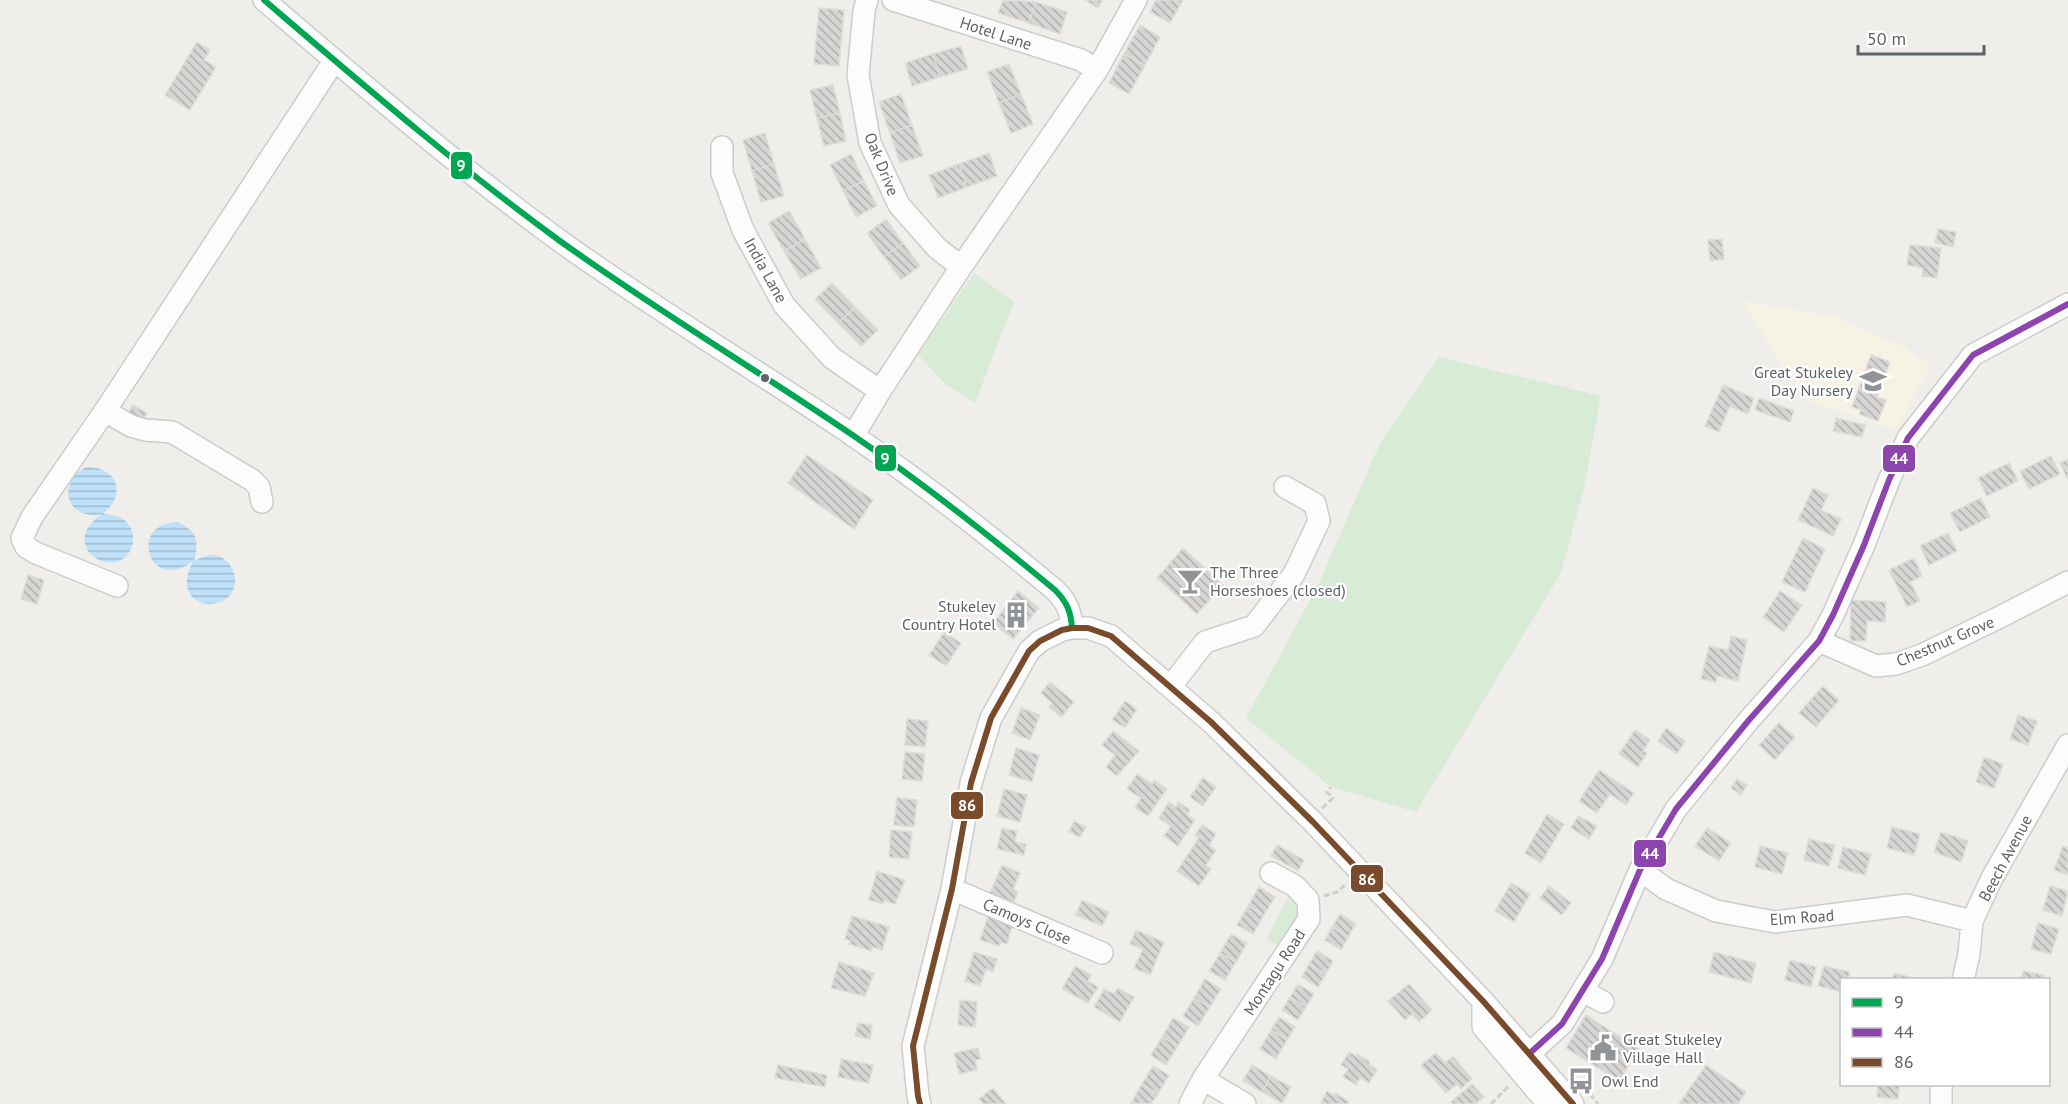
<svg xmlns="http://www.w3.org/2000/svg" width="2068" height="1104" font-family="'PT Sans',sans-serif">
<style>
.commercial{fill:#f7f3e4}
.green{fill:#d8ebd6}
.water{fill:url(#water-rules)}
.building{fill:url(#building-back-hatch);stroke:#deddd9;stroke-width:1.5}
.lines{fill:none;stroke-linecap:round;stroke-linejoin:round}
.minor-casing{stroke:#cbcccc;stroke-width:24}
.path{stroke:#cacfcc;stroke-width:3;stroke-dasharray:6 3;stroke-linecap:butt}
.minor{stroke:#fdfcfc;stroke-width:21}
.bus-1-casing{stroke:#fff;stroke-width:10}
.bus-2-casing{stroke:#fff;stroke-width:10}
.bus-3-casing{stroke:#fff;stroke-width:10}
.bus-1{stroke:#00a651;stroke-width:6}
.bus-2{stroke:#8e44ad;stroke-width:6}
.bus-3{stroke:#7a4b2a;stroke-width:6}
.bus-dot{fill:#5f6368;stroke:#fff;stroke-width:2}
.labels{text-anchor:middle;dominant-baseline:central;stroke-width:4.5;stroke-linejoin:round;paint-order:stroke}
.street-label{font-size:16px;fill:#5f6368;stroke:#fff}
.poi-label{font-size:16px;fill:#5f6368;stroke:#fff;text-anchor:start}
.line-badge{stroke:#fff;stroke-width:2}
.badge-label{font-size:16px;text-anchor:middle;font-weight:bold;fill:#fff}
</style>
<defs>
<pattern id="water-rules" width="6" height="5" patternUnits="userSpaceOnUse" patternTransform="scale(1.5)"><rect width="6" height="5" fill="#bfe0f9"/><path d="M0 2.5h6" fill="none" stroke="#9eb9cd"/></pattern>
<pattern id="building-back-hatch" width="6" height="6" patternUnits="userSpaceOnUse" patternTransform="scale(1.5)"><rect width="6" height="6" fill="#d6d5d3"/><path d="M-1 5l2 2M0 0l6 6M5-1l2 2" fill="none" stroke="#b1b0af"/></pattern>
</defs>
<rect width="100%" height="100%" fill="#efeeea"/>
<path class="commercial" d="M1742,301L1833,316L1906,348L1930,366L1897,430L1803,399Z"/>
<path class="green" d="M974,273L1014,302L975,403L945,384L918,355Z
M1439,357L1601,396L1584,488L1561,573L1416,812L1331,787L1246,718L1318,585L1380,443Z
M1290,894L1301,905L1302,916L1283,949L1266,939Z"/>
<path class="water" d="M86,467C118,467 127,494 103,514C115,515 124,516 130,527C134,534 134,542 131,549C116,583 55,546 102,514C67,521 55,484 86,467Z
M178,522C198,532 199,541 194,561C204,556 213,552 224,559C231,564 234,571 235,579C237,616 166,613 193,561C150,595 126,523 178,522Z"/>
<path class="building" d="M1003,0L1036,2L1029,23L998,13Z
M1085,0H1102L1098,8Z
M1156,0H1183L1170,23L1150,12Z
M1036,2L1067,12L1060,34L1029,23Z
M819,8L844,10L839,66L814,64Z
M1140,25L1160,37L1145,65L1124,54Z
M197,42L210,50L204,60L216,67L190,110L165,95Z
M961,46L968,69L940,77L933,54Z
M933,54L940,77L912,86L905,63Z
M1124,54L1145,65L1129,94L1109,83Z
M1009,64L1021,94L999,103L987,72Z
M833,85L840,113L817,118L810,90Z
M901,94L912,125L890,133L879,102Z
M1021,94L1033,124L1011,133L999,103Z
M840,113L846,141L824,146L817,118Z
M912,125L923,156L900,163L890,133Z
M765,133L774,164L752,171L743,140Z
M989,153L997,176L967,187L959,164Z
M851,154L864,181L843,191L830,165Z
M774,164L784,196L761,202L752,171Z
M959,164L967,187L938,198L929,175Z
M864,181L877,206L856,217L843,191Z
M789,211L805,239L784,251L768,223Z
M886,219L903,243L884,257L867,233Z
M1938,229L1956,232L1953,247L1935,243Z
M805,239L821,268L801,279L784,251Z
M1722,239L1724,259L1710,261L1708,240Z
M903,243L920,266L901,280L884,257Z
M1910,245L1941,248L1937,278L1922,276L1923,268L1907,265Z
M832,283L855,307L838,323L815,299Z
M855,307L878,330L861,346L838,323Z
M1871,355L1890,362L1877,397L1886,400L1878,421L1859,414L1861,410L1852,407Z
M1723,385L1754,398L1748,414L1730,406L1719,432L1705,426Z
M1759,398L1794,411L1790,422L1755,410Z
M133,405L147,413L140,424L126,416Z
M1836,418L1865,425L1862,437L1833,431Z
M807,455L873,500L854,529L788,483Z
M2051,456L2060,474L2029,489L2020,471Z
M2068,459V480L2060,463Z
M2009,463L2018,481L1987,496L1978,478Z
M1813,488L1828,495L1821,510L1841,519L1833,536L1798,520Z
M1981,498L1990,517L1960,532L1950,513Z
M1948,533L1957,551L1929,565L1920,546Z
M1803,538L1825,549L1805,592L1782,582Z
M1183,548L1223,585L1197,614L1157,578Z
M1914,558L1922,576L1910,582L1920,601L1907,607L1889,570Z
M28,575L44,580L37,604L21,599Z
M1018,591L1039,608L1013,639L993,623Z
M1780,591L1802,605L1784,632L1763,617Z
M1851,600L1886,602L1885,622L1867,621L1866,641H1850Z
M944,632L961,643L946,666L929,655Z
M1731,636L1747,640L1738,681L1717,676L1716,682L1701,679L1709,646L1728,650Z
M1050,682L1074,702L1061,717L1049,707L1052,703L1041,693Z
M1823,686L1839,700L1816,727L1799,713Z
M1125,701L1137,709L1125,728L1112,720Z
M1021,708L1040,715L1030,740L1012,733Z
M2018,715L2037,721L2028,745L2010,739Z
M907,719L928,721L925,747L905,745Z
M1779,723L1795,737L1775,760L1759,745Z
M1666,728L1685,741L1677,754L1658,741Z
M1635,730L1650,740L1643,751L1647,753L1638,767L1619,754Z
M1113,731L1139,751L1117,776L1106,767L1115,755L1102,745Z
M1016,748L1039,755L1032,782L1009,775Z
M905,752L925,754L922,781L902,779Z
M1984,757L2003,764L1994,788L1976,782Z
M1599,770L1634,793L1626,805L1610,794L1597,813L1579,801Z
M1137,774L1152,784L1154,780L1167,789L1148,816L1135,808L1141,798L1127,789Z
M1203,778L1216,787L1203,806L1190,797Z
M1737,779L1747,785L1741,795L1731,788Z
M1004,789L1027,795L1020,822L997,816Z
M897,798L917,800L914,827L894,825Z
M1169,802L1176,807L1178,802L1190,810L1187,815L1195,820L1178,846L1164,836L1171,826L1159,818Z
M1547,814L1564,824L1541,863L1525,853Z
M1578,816L1597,826L1589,839L1571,828Z
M1074,821L1086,827L1080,837L1069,832Z
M1202,825L1216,834L1209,845L1216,850L1206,865L1211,869L1199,886L1177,871L1199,838L1195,835Z
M1892,827L1920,834L1914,855L1887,848Z
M1002,828L1017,831L1015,842L1026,844L1024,855L997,849Z
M1707,828L1731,843L1719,861L1695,846Z
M891,830L912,832L909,859L889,857Z
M1941,832L1968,841L1961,862L1934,852Z
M1809,839L1835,845L1829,866L1804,860Z
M1277,845L1304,860L1298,871L1271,856Z
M1760,846L1788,853L1782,874L1755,867Z
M2063,846L2068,848V875L2054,870Z
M1843,847L1871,854L1865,875L1838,868Z
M1002,865L1020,873L1013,889L1018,892L1013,903L990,893Z
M877,871L905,880L895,904L884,901L883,904L869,900Z
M1511,883L1530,894L1514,922L1495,911Z
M1549,886L1571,903L1562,915L1540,898Z
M2050,886L2068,891L2062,916L2043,910Z
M1259,887L1275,897L1264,915L1248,906Z
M1082,900L1109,912L1102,926L1076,915Z
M1248,906L1264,915L1253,934L1237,925Z
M989,913L1008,920L1006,924L1012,926L1007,944L1001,942L999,946L980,940Z
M1340,914L1356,924L1348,937L1332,927Z
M852,916L889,927L882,950L872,947L871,951L849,944L851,941L845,939Z
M2038,923L2059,929L2051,954L2031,949Z
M1332,927L1348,937L1341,950L1325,940Z
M1136,930L1164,942L1150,975L1134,968L1143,949L1130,944Z
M1231,934L1247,943L1236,962L1220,953Z
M1317,951L1333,961L1326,974L1309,964Z
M974,952L997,959L993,972L986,969L980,986L965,981Z
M1714,952L1756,963L1751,983L1709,972Z
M1220,953L1236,962L1225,980L1209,971Z
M1790,960L1816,967L1811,987L1785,980Z
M839,962L874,973L865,996L831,988Z
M1309,964L1326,974L1318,987L1302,977Z
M1075,966L1091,975L1088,981L1098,987L1088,1003L1062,989Z
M1824,966L1850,972L1848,980H1842V992L1818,986Z
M2023,971L2044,975L2043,980H2021Z
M1894,973L1914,978V980H1892Z
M1205,979L1221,989L1210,1007L1194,998Z
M1298,984L1314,994L1306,1007L1290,997Z
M1409,984L1432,1010L1419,1022L1412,1014L1405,1020L1388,1001Z
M1118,988L1134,997L1120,1022L1094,1007L1104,989L1114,994Z
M1290,997L1306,1007L1298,1020L1282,1010Z
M1194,998L1210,1007L1198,1026L1183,1016Z
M960,1000L977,1002L975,1027L958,1025Z
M1586,1015L1639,1049L1619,1081L1566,1048Z
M1279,1017L1295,1027L1287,1040L1271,1030Z
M1173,1018L1189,1027L1178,1046L1162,1037Z
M858,1023L872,1025L870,1039L855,1036Z
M1271,1030L1287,1040L1276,1059L1260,1049Z
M1162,1037L1178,1046L1166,1065L1151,1055Z
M978,1048L981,1059L975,1060L977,1070L959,1074L954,1053Z
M1349,1052L1356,1056L1357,1054L1370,1062L1369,1064L1377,1070L1369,1083L1360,1078L1356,1085L1343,1077L1348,1069L1341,1065Z
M1436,1053L1445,1063L1453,1056L1472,1079L1461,1089L1457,1084L1446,1093L1421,1065Z
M841,1059L873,1065L869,1083L838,1077Z
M778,1065L827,1075L825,1087L775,1078Z
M1252,1065L1271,1076L1262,1092L1243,1081Z
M1706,1065L1746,1092L1738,1104H1679Z
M1153,1066L1169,1075L1158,1094L1142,1084Z
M1271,1076L1291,1087L1282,1103L1262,1092Z
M1142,1084L1158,1094L1151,1104L1131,1103Z
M1472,1084L1484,1097L1475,1104H1453L1451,1102Z
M1878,1084H1899L1898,1099L1877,1097Z
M993,1088L1006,1104H983L979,1099Z
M1327,1091L1333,1095L1335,1093L1348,1101V1104H1320Z"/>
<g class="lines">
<g class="minor-casing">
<path id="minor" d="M264,0C361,83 457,166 560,241C656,310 757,370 854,436C924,484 990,536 1055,590C1067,602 1071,612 1072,628
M867,0L864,11L858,75L870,143L899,205L937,248L961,267
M893,0L1081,60L1097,70
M722,147V173L743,230L784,305L832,358L880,391
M105,411L131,426L145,430L172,432L252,480L259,487L262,502
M853,436L880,391L961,267L1097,70L1136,0
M117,586L36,553L26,547L22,538L32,517L105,411L334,61
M1819,641L1876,666L1896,664L1922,655L1998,618L2068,582
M1171,686L1205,642L1254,626L1294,574L1319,521L1315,504L1285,487
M1640,870L1666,889L1716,911L1775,922L1907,905L1972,921
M952,889L1102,953
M1963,980L1969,954L1972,921L1992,878L2068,745
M1583,991L1603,1002
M1483,1001V1027L1548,1104
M1530,1053L1562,1024L1602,959L1640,870L1676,809L1749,720L1819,641L1833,615L1864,545L1889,480L1908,438L1973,355L2068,304
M1203,1079L1245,1104
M920,1104L918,1096L913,1046L952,889L971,783L991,718L1029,651L1040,641L1062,630L1072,628H1088L1111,636L1211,722L1313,822L1483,1001L1573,1104
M1190,1104L1203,1079L1309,919L1308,900L1295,886L1271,873
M1941,1104V1084"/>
</g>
<path class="path" d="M1322,808L1333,798L1327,792L1331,787
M1324,896L1337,892L1347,883
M1590,1094L1598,1104
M1491,1104L1509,1086"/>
<use href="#minor" class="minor"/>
<g class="bus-1-casing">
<path id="bus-1" d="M264,0C361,83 457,166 560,241C656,310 757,370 854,436C924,484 990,536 1055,590C1067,602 1071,612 1072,628"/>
</g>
<g class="bus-2-casing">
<path id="bus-2" d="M1530,1053L1562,1024L1602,959L1640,870L1676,809L1749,720L1819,641L1833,615L1864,545L1889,480L1908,438L1973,355L2068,304"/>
</g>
<g class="bus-3-casing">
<path id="bus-3" d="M920,1104L918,1096L913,1046L952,889L971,783L991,718L1029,651L1040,641L1062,630L1072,628H1088L1111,636L1211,722L1313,822L1483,1001L1573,1104"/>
</g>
<use href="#bus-1" class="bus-1"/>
<use href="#bus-2" class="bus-2"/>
<use href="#bus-3" class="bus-3"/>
</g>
<defs>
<g id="school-bare" transform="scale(2.07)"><path d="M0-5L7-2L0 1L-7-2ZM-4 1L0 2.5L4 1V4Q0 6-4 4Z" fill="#919496" stroke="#fff" stroke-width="2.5" paint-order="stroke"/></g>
<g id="bar-bare" transform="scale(2.07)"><path d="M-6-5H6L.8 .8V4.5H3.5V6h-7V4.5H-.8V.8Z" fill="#919496" stroke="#fff" stroke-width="2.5" paint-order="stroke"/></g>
<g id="building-bare" transform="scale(2.07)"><path d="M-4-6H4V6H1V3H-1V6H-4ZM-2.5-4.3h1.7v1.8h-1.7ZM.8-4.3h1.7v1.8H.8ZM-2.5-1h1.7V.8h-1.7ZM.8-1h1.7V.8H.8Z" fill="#919496" stroke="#fff" stroke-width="2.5" paint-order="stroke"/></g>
<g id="civic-bare" transform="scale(2.07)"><path d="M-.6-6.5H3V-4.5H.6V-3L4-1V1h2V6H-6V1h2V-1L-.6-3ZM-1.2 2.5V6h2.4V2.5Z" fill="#919496" stroke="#fff" stroke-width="2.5" paint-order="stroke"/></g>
<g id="bus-bare" transform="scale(2.07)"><path d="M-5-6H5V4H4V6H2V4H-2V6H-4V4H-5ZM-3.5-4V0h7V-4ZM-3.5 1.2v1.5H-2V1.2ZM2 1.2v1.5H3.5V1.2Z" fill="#919496" stroke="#fff" stroke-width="2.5" paint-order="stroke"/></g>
</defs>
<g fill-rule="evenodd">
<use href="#school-bare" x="1873" y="381"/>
<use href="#bar-bare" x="1190" y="581"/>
<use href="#building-bare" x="1016" y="615"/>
<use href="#civic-bare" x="1603" y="1048"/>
<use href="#bus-bare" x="1581" y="1081"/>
</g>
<circle class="bus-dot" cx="765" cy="378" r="5"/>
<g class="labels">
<g class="street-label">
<text transform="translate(996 33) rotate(18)">Hotel Lane</text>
<text transform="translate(882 164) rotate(68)">Oak Drive</text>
<text transform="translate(766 270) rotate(61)">India Lane</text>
<text transform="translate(1945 641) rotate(-23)">Chestnut Grove</text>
<text transform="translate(2005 858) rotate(-62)">Beech Avenue</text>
<text transform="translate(1802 917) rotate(-4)">Elm Road</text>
<text transform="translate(1027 921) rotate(23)">Camoys Close</text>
<text transform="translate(1274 972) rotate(-57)">Montagu Road</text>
</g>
<g class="poi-label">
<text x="1853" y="372" text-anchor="end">Great Stukeley<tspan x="1853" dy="18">Day Nursery</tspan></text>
<text x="1210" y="572">The Three<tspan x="1210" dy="18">Horseshoes (closed)</tspan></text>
<text x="996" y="606" text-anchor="end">Stukeley<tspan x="996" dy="18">Country Hotel</tspan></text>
<text x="1623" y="1039">Great Stukeley<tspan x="1623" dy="18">Village Hall</tspan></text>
<text x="1601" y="1081">Owl End</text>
</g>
</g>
<g class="line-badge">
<rect x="450" y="151" width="23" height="29" rx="6" fill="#00a651"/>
<rect x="874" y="444" width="23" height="28" rx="6" fill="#00a651"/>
<rect x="1882" y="444" width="34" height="29" rx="6" fill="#8e44ad"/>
<rect x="950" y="791" width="34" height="29" rx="6" fill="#7a4b2a"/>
<rect x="1633" y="839" width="34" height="29" rx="6" fill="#8e44ad"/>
<rect x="1350" y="864" width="34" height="29" rx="6" fill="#7a4b2a"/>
</g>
<g class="badge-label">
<text x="461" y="171">9</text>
<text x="885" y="464">9</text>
<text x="1899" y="464">44</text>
<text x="967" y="811">86</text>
<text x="1650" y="859">44</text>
<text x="1367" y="885">86</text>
</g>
<rect x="1840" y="978" width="210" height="108" fill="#ffffff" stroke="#bfc1c3" stroke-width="1.5"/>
<rect x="1852" y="998" width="30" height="9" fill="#00a651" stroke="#bfc1c3" stroke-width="1.5"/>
<text x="1894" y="1008" font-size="18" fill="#5f6368">9</text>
<rect x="1852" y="1028" width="30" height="9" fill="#8e44ad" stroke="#bfc1c3" stroke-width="1.5"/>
<text x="1894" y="1038" font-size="18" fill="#5f6368">44</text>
<rect x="1852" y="1058" width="30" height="9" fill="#7a4b2a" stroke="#bfc1c3" stroke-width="1.5"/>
<text x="1894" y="1068" font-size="18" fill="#5f6368">86</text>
<path d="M1858 45v9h126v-9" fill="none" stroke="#5f6368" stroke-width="3"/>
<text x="1867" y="45" font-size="18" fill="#5f6368" stroke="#ffffff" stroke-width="4.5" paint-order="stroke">50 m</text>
</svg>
